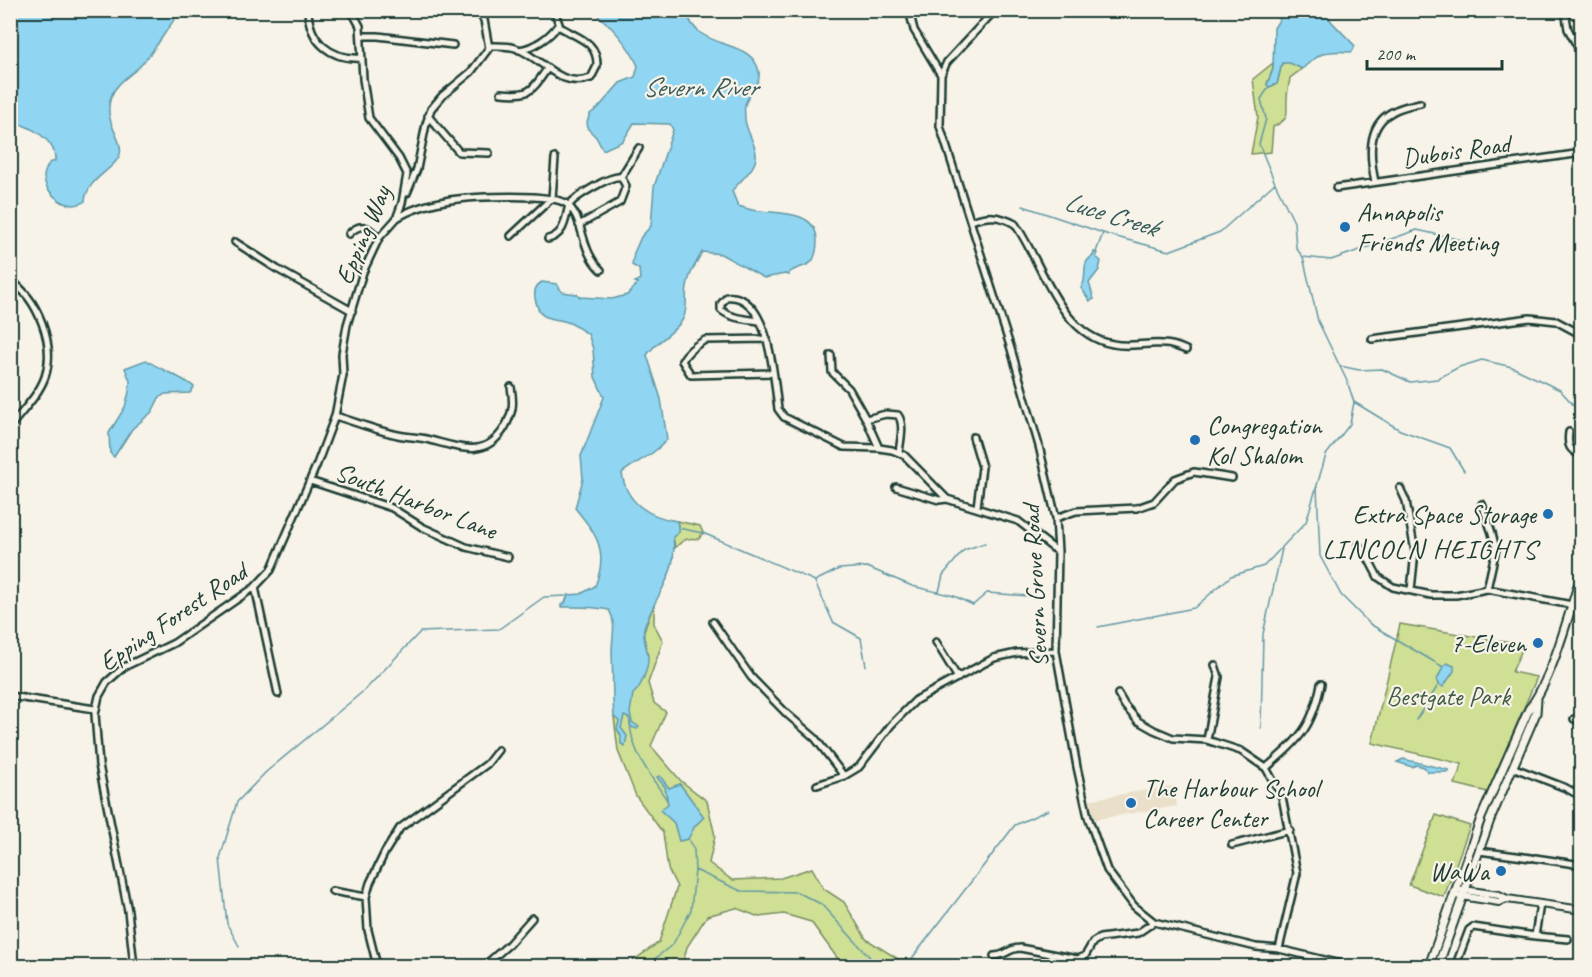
<svg xmlns="http://www.w3.org/2000/svg" width="1592" height="977" font-family="Caveat,sans-serif">
<style>
.built{fill:#eae0c9}
.green{fill:#cfdf93;stroke:#778e64;stroke-width:1.5}
.water{fill:#90d5f1;stroke:#6398a5;stroke-width:1.5}
.lines{fill:none;stroke-linecap:round;stroke-linejoin:round}
.stream{stroke:#6398a5;stroke-width:1.5}
.minor-casing{stroke:#1f3d34;stroke-width:10}
.tertiary-casing{stroke:#1f3d34;stroke-width:10}
.secondary-casing{stroke:#1f3d34;stroke-width:11}
.minor{stroke:#f7f3e8;stroke-width:5}
.tertiary{stroke:#f7f3e8;stroke-width:6}
.secondary{stroke:#f7f3e8;stroke-width:7}
.poi-dot{fill:#1f6fb2;stroke:#f7f3e8;stroke-width:2}
.labels{text-anchor:middle;dominant-baseline:central;stroke-width:4.5;stroke-linejoin:round;paint-order:stroke}
.street-label{font-size:26px;fill:#1f3d34;stroke:#f7f3e8}
.poi-label{font-size:26px;fill:#1f3d34;stroke:#f7f3e8;text-anchor:start}
.park-label{font-size:26px;fill:#425d47;stroke:#f7f3e8}
.water-label{font-size:27px;font-style:italic;fill:#365b5a;stroke:#f7f3e8}
.neighbourhood-label{font-size:27px;letter-spacing:1.5px;fill:#1f3d34;stroke:#f7f3e8}
</style>
<rect width="100%" height="100%" fill="#f7f3e8"/>
<filter id="ink" filterUnits="userSpaceOnUse"><feTurbulence type="fractalNoise" baseFrequency=".0167" numOctaves="2"/><feDisplacementMap in="SourceGraphic" scale="12" xChannelSelector="R" yChannelSelector="G"/><feConvolveMatrix kernelMatrix="1 2 1 2 8 2 1 2 1" color-interpolation-filters="sRGB"/></filter>
<g filter="url(#ink)">
<path class="built" d="M1173,786L1177,806L1091,820L1086,800Z"/>
<path class="green" d="M1290,62L1302,69L1290,78C1289,85 1287,92 1287,99C1286,115 1291,118 1273,127L1271,152L1251,154L1258,117L1253,79L1273,63V69L1267,84L1269,87L1277,84L1282,63Z
M677,521L700,526L703,533L699,539C687,537 683,540 675,548L673,537L679,532Z
M654,603V624L663,641L648,683L654,703L666,712L651,746L681,781L707,801L715,836L709,863L732,880L781,878L812,868L824,889L844,902L866,939L898,959H915L917,966H843L811,922L784,914L759,917L736,908L707,916L687,947L682,966H626L659,942L677,887L668,869L663,833L636,796L618,751L614,717Z
M1400,624L1524,645L1512,672L1537,677L1488,792L1455,784L1462,764L1372,743Z
M1436,815L1470,826L1444,897L1409,885Z"/>
<path class="water" d="M10,11H179C176,18 149,57 142,64C132,75 116,82 111,97C102,122 124,139 120,154C116,169 87,178 85,201C70,213 45,195 44,177C44,172 47,167 49,163L55,161C57,140 29,125 11,122Z
M592,11H687C694,52 752,36 759,72C761,85 748,94 745,105C744,109 745,115 745,119C746,131 755,142 756,154C758,168 739,181 732,191L738,206C742,207 747,209 752,210C774,214 817,208 817,241C817,247 816,254 813,260C808,268 796,266 789,273V275L785,274L764,278L721,254L702,252C697,262 690,272 688,282C684,295 689,307 683,319C674,334 656,341 647,355L661,399L667,439C656,454 637,461 622,473C626,503 649,517 677,521L679,532L673,537C678,571 661,587 649,616C647,620 644,625 644,629C642,639 649,651 648,661C647,671 641,688 633,694L630,713L632,722L639,727L637,729L631,727L629,718L624,716L621,728L627,736L625,746L621,744V736L617,729L619,721L614,717C612,695 613,673 612,651C612,636 617,624 609,610C592,606 578,607 561,607V605L565,603L568,595L581,594L595,586C609,551 597,535 575,508L583,479L581,456L604,397L595,377L593,349L588,334C581,330 574,324 567,322C549,316 540,323 535,298C534,291 535,286 542,282L557,284L562,292L577,294L580,297L612,299L627,295L638,283L635,282L640,279L639,269L632,265L634,253L641,237L651,226L654,187L673,130L670,124L634,123L623,141L603,150L596,137L588,129L587,122L590,114L598,108L620,83L635,77L638,66C629,45 611,25 592,11Z
M1279,11H1325L1331,21L1355,46L1352,52C1326,50 1322,51 1302,69L1290,63H1282L1277,84L1269,87L1267,85L1273,69L1274,28L1281,17Z
M1094,252L1097,253L1096,257L1101,261L1099,270L1089,283L1094,299L1090,301L1081,288C1089,277 1079,263 1093,256Z
M146,360C159,369 184,378 194,387L190,393L165,394L159,398L152,412L132,429L114,457L110,453L109,433L125,407L129,392L130,381L125,368Z
M1447,663L1454,666V671L1443,687L1439,684L1437,680L1443,667Z
M1403,759L1449,770V772H1428L1424,767L1416,765L1412,767L1397,762Z
M660,776L669,788L680,784L704,817L695,826L688,839L679,841L674,823L660,810L668,804L665,787L657,777Z"/>
<g class="lines">
<path class="stream" d="M1023,206L1109,235L1169,251L1220,232L1275,183
M1096,252L1103,233
M1303,257L1331,260L1417,230L1475,243
M1340,366L1359,370L1382,369L1410,382L1437,379L1459,367L1482,360L1512,367L1560,390L1578,410
M1354,402L1400,430L1450,448L1464,471
M1317,487L1320,556L1341,595L1370,624L1443,667
M678,528L703,533L815,581L839,569L867,567L912,586L954,596L973,605L987,593L1042,597
M815,582L833,622L861,638L866,666
M939,592L943,575L964,550L985,543
M1098,627L1194,608L1231,576L1264,566L1306,522L1326,455L1350,424L1354,402L1347,381L1318,321L1303,257L1296,248L1294,222L1275,183L1259,144L1266,119L1261,99L1269,87
M1416,720L1439,684
M630,722C631,752 651,776 667,800
M1261,728L1263,634L1282,549
M688,839L694,850L695,870L741,891L797,892L821,904L878,966
M239,946L227,924L220,858L237,802L266,772L366,689L420,632L499,629L544,597L566,596
M646,966L673,944L691,910L695,870
M906,966L1015,825L1048,810
M1191,966H1194"/>
<g class="minor-casing">
<path id="minor" d="M308,10C309,42 331,60 362,58
M909,10L914,30L941,75L940,126L1011,349L1039,446L1056,518L1058,552L1056,651L1077,767L1088,817L1107,870L1134,906L1154,922L1256,947L1279,949L1350,966
M1565,10L1568,29L1581,53
M482,17L494,10
M361,36H378L453,45
M489,46C498,46 510,45 518,49C544,60 560,89 591,78L597,66C598,41 577,38 560,27L554,10
M519,50C534,48 550,37 558,25
M1582,53L1578,57L1582,63
M941,75L947,62L995,10
M501,93C530,96 531,92 547,69
M428,116L459,152L489,153
M621,177L639,148
M1375,182C1370,158 1366,126 1392,112C1400,107 1411,105 1420,103
M1336,188L1582,153
M407,193L417,169L426,124L431,109L442,96L471,72L489,48L484,20L476,10
M552,198L555,158
M569,205C576,196 611,175 621,177
M397,218C411,209 433,203 450,200C470,197 555,192 568,205C585,221 580,251 601,270
M971,221C988,215 999,215 1015,224C1043,264 1059,335 1113,344C1130,348 1147,342 1164,344C1171,344 1179,347 1186,350
M579,225L620,202L626,186L621,177
M349,234C361,221 369,227 379,238
M511,236L552,198
M548,239C565,235 565,219 569,205
M235,242L277,269L352,311
M10,280C38,299 56,344 45,377C38,396 22,411 10,427
M759,321C746,319 732,319 721,310V304L727,297C770,293 774,380 778,409L784,417L844,447L879,448L892,450L904,455L947,499L1018,521L1058,552
M767,339L705,340C696,345 687,351 682,361L691,375L773,373
M1372,339L1530,318L1556,321L1582,335
M831,355L832,372L849,389L866,419L879,448
M335,416C356,422 377,431 398,435C407,437 417,437 426,439C456,446 485,461 505,427C513,412 514,404 511,387
M866,419L886,414L898,415C905,425 900,441 899,453
M1569,432C1567,446 1569,450 1582,456
M973,437L982,467L977,507
M310,481L392,508L422,527L466,547L508,557
M896,487L939,500L947,499
M1400,488L1406,501L1415,552L1411,590
M1482,504L1492,533L1496,549L1487,589
M1056,518L1076,511L1137,508L1154,502L1175,479L1194,472L1232,478
M1358,545L1367,556L1378,577L1393,587L1431,595H1456L1487,589L1572,605
M255,587L278,694
M713,622L751,677L787,714L815,738L844,776
M936,642L958,678
M1118,694L1125,706L1138,721L1154,730L1173,738L1207,740L1241,751L1266,768L1282,797L1297,873L1279,949
M10,696L95,709
M1574,719L1582,720
M1207,740L1219,677L1215,665
M1512,767L1566,788L1582,797
M1266,768C1299,739 1312,729 1321,684
M817,785L844,776L859,767L891,725L916,700L994,658L1017,653L1056,651
M1232,845L1290,830
M1479,851L1531,858
M1535,858L1582,865
M332,891L366,897
M1535,936L1540,904
M994,956C1006,956 1009,948 1020,948L1077,959L1085,956L1093,942L1100,938L1138,933L1154,922
M134,966L128,911L99,765L95,714L99,696L107,682L124,667L174,643L255,587L271,570L317,464L335,416L343,375L342,354L347,325L363,272L379,238L396,219L402,203L407,174L399,158L369,118L363,79L360,26L354,15L348,10
M377,966L368,930L366,897L370,883L385,852L400,828L487,764L498,750
M484,966L508,945L532,918
M1461,966L1457,962L1469,930L1473,927L1535,936L1568,939"/>
</g>
<g class="tertiary-casing">
<path id="tertiary" d="M1457,889L1499,895L1507,899L1582,910
M1455,895L1499,902L1507,899"/>
</g>
<g class="secondary-casing">
<path id="secondary" d="M1429,966L1481,818L1529,709C1553,678 1569,612 1582,573
M1438,966L1490,820L1536,713L1537,699"/>
</g>
<use href="#minor" class="minor"/>
<use href="#tertiary" class="tertiary"/>
<use href="#secondary" class="secondary"/>
</g>
</g>
<g class="poi-dot">
<circle cx="1345" cy="227" r="6"/>
<circle cx="1195" cy="440" r="6"/>
<circle cx="1548" cy="514" r="6"/>
<circle cx="1538" cy="643" r="6"/>
<circle cx="1131" cy="803" r="6"/>
<circle cx="1501" cy="871" r="6"/>
</g>
<g class="labels">
<g class="street-label">
<text transform="translate(1456 151) rotate(-8)">Dubois Road</text>
<text transform="translate(363 235) rotate(-67)">Epping Way</text>
<text transform="translate(416 501) rotate(21)">South Harbor Lane</text>
<text transform="translate(1035 586) rotate(-93)">Severn Grove Road</text>
<text transform="translate(173 617) rotate(-34)">Epping Forest Road</text>
</g>
<g class="poi-label">
<text x="1357" y="212">Annapolis<tspan x="1357" dy="30">Friends Meeting</tspan></text>
<text x="1207" y="425">Congregation<tspan x="1207" dy="30">Kol Shalom</tspan></text>
<text x="1536" y="514" text-anchor="end">Extra Space Storage</text>
<text x="1526" y="643" text-anchor="end">7-Eleven</text>
<text x="1143" y="788">The Harbour School<tspan x="1143" dy="30">Career Center</tspan></text>
<text x="1489" y="871" text-anchor="end">WaWa</text>
</g>
<g class="park-label">
<text x="1448" y="696">Bestgate Park</text>
</g>
<g class="water-label">
<text x="700" y="87">Severn River</text>
<text transform="translate(1111 214) rotate(17)">Luce Creek</text>
</g>
<g class="neighbourhood-label">
<text x="1430" y="549">LINCOLN HEIGHTS</text>
</g>
</g>
<rect width="1592" height="977" fill="none" stroke="#f7f3e8" stroke-width="36"/>
<rect x="18" y="18" width="1556" height="941" fill="none" stroke="#1f3d34" stroke-width="2" filter="url(#ink)"/>
<path d="M1367 60v9h135v-9" fill="none" stroke="#1f3d34" stroke-width="3"/>
<text x="1376" y="60" font-size="18" fill="#1f3d34" stroke="#f7f3e8" stroke-width="4.5" paint-order="stroke">200 m</text>
</svg>
